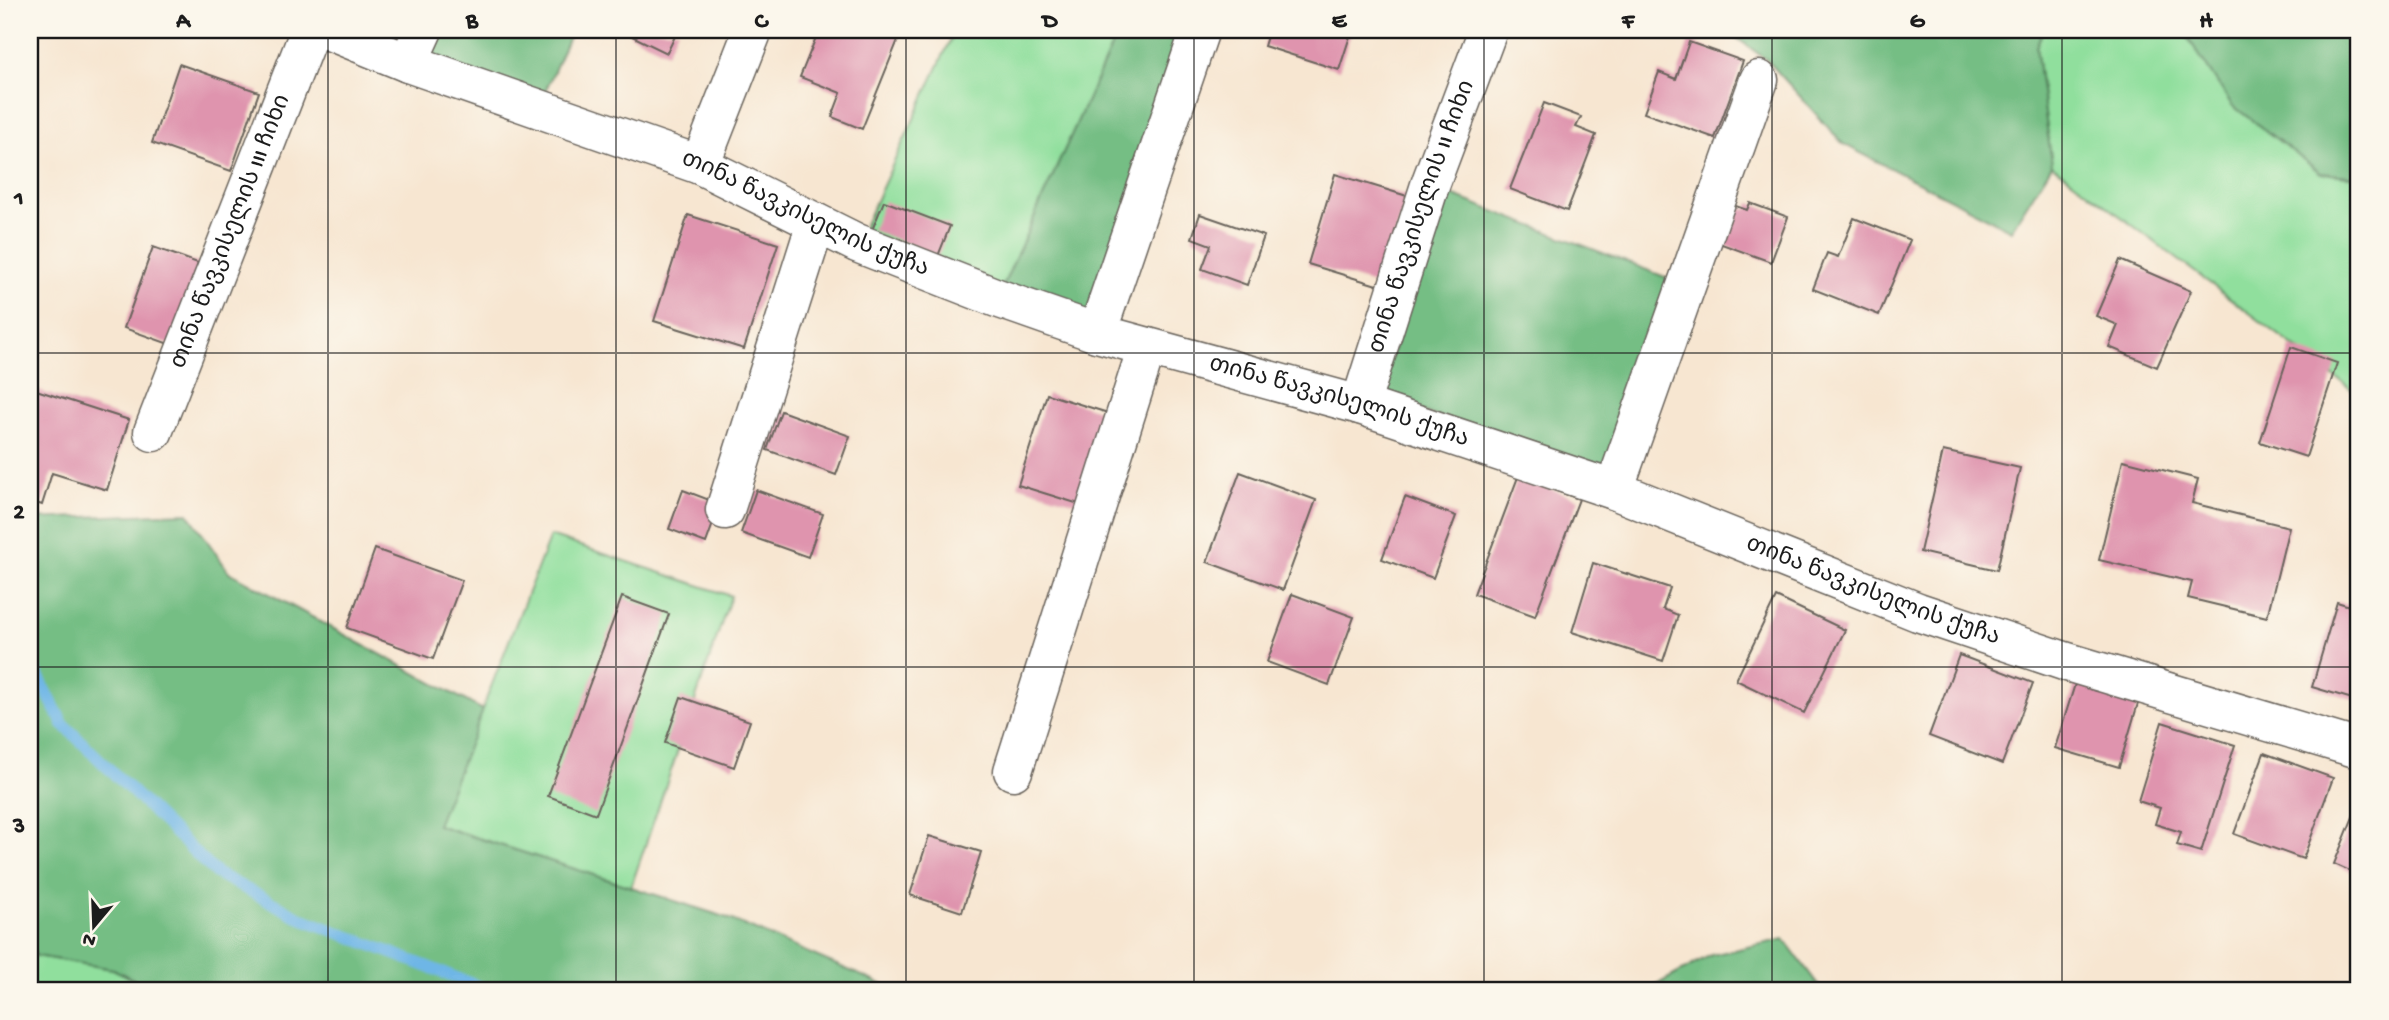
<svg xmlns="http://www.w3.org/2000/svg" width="2389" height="1020" font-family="'Gochi Hand','Noto Sans Georgian',sans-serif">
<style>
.green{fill:#90df9d;stroke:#567e5c;stroke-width:2}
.forest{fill:#74be84;stroke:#486d50;stroke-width:2}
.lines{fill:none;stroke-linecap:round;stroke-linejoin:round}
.stream{stroke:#6eb6e6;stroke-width:12}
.building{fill:#df94ae}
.minor-casing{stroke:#69635b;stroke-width:41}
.minor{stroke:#fff;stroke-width:38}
.grid{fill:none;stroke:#1c1c1c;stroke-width:2;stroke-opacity:0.55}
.labels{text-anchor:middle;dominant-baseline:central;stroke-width:5;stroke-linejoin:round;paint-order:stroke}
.street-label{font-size:23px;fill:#1c1c1c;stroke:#fbf7ec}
.neatline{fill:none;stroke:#1c1c1c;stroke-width:2.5}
.grid-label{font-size:23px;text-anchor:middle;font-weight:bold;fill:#1c1c1c}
</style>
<rect width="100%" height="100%" fill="#fbf7ec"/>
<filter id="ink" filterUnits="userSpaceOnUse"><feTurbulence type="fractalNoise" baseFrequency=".0143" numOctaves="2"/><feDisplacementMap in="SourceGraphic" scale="14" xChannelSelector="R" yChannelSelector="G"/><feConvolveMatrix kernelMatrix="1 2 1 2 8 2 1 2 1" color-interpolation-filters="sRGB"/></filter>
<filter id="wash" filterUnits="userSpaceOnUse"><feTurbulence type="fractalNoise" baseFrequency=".00686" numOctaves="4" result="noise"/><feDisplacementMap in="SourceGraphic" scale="28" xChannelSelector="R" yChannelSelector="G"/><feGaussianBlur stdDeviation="1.57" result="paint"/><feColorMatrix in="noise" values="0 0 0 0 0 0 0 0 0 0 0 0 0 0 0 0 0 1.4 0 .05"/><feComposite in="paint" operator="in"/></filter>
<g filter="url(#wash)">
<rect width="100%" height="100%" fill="#f7e6d1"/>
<path class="green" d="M955,30H1119L1001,290L862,231Z
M2043,30H2183L2232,105L2321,173L2359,177V395L2052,165L2036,47Z
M550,536L731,596L631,887L437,825Z
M30,945L36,956L113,969L155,990H30Z"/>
<path class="forest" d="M327,30H572L538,108Z
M1119,30H1150L1186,45L1095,318L1001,290Z
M1726,30H2043L2036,47L2052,165L2011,230L1843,144L1768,61Z
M2183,30H2359V177L2321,173L2232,105Z
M1444,192L1681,283L1612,475L1378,397Z
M188,513L229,572L483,710L437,825L725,917L895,990H155L113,969L36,956L30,945V519Z
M1784,939L1822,990H1647L1711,955Z"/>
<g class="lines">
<path class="stream" d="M30,660L63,724L216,873L303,919L488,990"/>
</g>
<g id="blocks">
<path class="building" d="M633,30H678L667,53L630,35Z
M819,30H902L862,129L832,117L841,93L800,77Z
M1269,30H1352L1339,70L1264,46Z
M1689,42L1743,61L1715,138L1644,113L1659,72L1676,79Z
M179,64L259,92L231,171L152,143Z
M1544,103L1581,117L1576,127L1596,135L1567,211L1510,189Z
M1335,174L1407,196L1380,286L1308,264Z
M884,201L950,226L938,256L872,230Z
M1750,203L1788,217L1771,262L1716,242L1730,204L1747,210Z
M1200,214L1264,236L1247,285L1202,269L1211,245L1192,238Z
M688,215L778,244L744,349L654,321Z
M1854,218L1910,240L1879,315L1813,289L1827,253L1838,257Z
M153,247L212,268L183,349L124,328Z
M2120,260L2191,291L2157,367L2109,347L2118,325L2096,316Z
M2291,347L2337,363L2306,457L2260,442Z
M30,388L129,420L107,490L52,473L42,505L30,501Z
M1047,394L1124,418L1095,509L1018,485Z
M781,411L850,436L836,475L767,450Z
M1943,451L2020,468L1997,570L1920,552Z
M2123,460L2198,479L2192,503L2289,527L2267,617L2188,598L2192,582L2099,560Z
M1240,472L1316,500L1283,590L1207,562Z
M1518,477L1579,499L1535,616L1474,594Z
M683,490L720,504L706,543L669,529Z
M756,490L823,514L808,557L741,533Z
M1405,497L1456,516L1433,578L1382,559Z
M375,549L462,580L433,659L347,628Z
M1593,563L1670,588L1663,609L1678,615L1663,661L1572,632Z
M1292,594L1354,617L1329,685L1267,662Z
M622,597L669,614L596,814L548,796Z
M1776,597L1845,630L1804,713L1736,680Z
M2337,602L2359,609V701L2312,687Z
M1959,655L2033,683L2002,764L1929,736Z
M2076,681L2139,700L2119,767L2055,748Z
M681,697L750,721L734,767L665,743Z
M2162,722L2235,745L2201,852L2177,845L2181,832L2155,824L2160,808L2138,801Z
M2264,753L2333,778L2303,859L2234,834Z
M2359,802V875L2334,864Z
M929,836L981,852L962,912L910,895Z"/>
</g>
</g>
<g filter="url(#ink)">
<use href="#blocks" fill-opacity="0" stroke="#69635b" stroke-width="2"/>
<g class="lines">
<g class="minor-casing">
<g id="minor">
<path id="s1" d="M327,30L408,63L700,165L857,243L997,298L1097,333L1360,405L1614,490L1918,612L2064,661L2359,749"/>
<path d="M408,63L423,30"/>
<path d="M700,165L753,30"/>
<path d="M1097,333L1200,30"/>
<path id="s2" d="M1360,405L1431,182L1488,30"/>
<path id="s3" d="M153,432L310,30"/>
<path d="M1614,490L1759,80"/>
<path d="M725,510L816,223"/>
<path d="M1013,771L1147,347"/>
</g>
</g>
<use href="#minor" class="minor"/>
</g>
</g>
<path class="grid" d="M328,30V990M616,30V990M906,30V990M1194,30V990M1484,30V990M1772,30V990M2062,30V990M30,353H2359M30,667H2359"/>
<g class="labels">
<g class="street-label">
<text stroke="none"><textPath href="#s1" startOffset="513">თინა წავკისელის ქუჩა</textPath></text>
<text stroke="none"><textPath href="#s2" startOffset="198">თინა წავკისელის II ჩიხი</textPath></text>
<text stroke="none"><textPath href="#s3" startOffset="215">თინა წავკისელის III ჩიხი</textPath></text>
<text stroke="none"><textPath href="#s1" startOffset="1080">თინა წავკისელის ქუჩა</textPath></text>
<text stroke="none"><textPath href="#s1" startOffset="1647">თინა წავკისელის ქუჩა</textPath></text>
</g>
</g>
<rect width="2389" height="1020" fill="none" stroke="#fbf7ec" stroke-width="77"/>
<g transform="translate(94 926) rotate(199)" stroke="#fbf7ec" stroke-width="5" paint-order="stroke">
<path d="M0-5L12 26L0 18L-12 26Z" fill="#1c1c1c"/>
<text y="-10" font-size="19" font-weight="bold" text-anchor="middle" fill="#1c1c1c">N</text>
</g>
<rect x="38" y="38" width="2312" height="944" class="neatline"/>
<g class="grid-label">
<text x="183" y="27">A</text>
<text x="472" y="27">B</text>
<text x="761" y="27">C</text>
<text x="1050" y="27">D</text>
<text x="1339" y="27">E</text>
<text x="1628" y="27">F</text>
<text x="1917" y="27">G</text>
<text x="2206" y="27">H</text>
<text x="19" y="204">1</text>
<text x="19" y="518">2</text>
<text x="19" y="832">3</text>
</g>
</svg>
